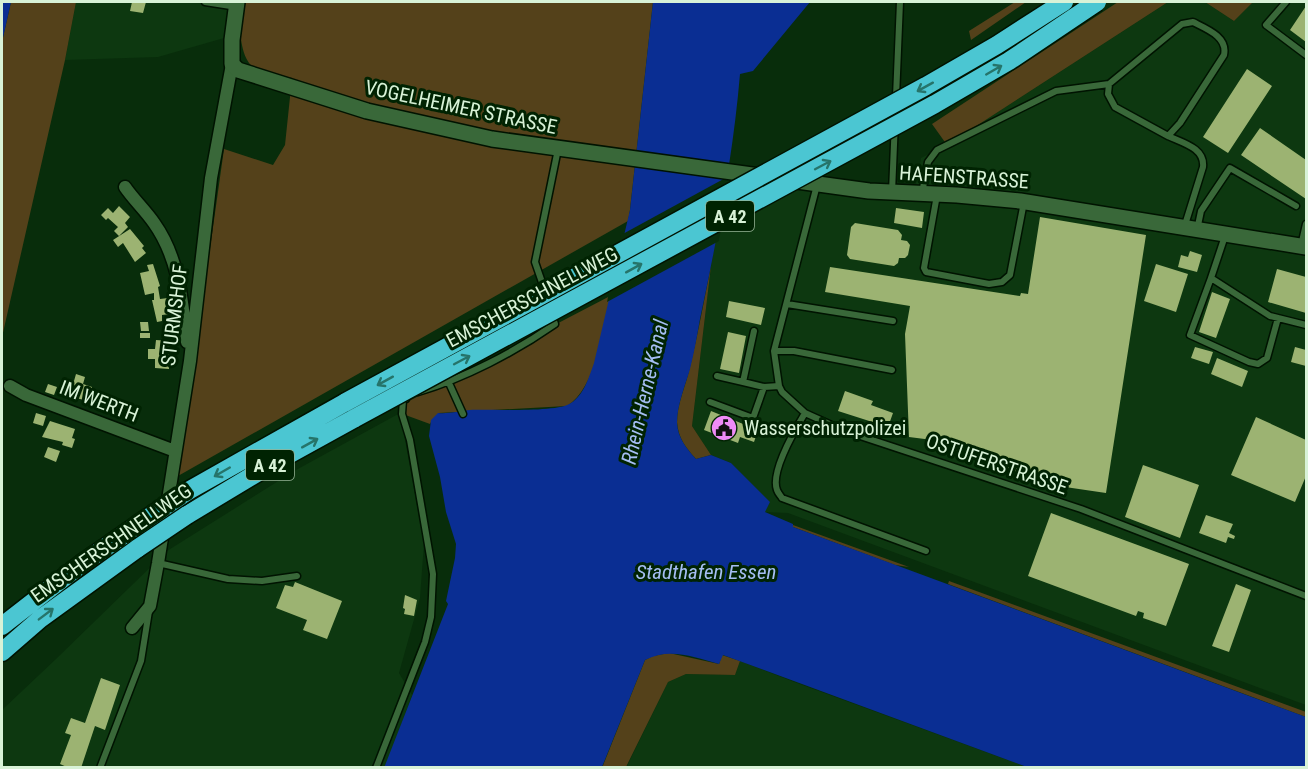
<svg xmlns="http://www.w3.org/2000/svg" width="1308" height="769" font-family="'Roboto Condensed',sans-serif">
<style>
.built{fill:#0d3810}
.green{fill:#54411a}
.water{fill:#0a2e93}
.pier{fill:#082d0b}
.building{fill:#9cb372}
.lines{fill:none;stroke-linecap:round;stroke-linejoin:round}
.service-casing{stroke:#001301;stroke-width:9}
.minor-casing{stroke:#001301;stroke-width:15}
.tertiary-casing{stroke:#001301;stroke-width:18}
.motorway-casing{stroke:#001301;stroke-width:21}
.service{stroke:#396839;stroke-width:6}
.minor{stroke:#396839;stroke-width:12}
.tertiary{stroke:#396839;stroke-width:15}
.motorway{stroke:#4bc6d2;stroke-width:18}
.motorway-bridge-casing{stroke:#001301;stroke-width:21;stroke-linecap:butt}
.motorway-bridge{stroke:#4bc6d2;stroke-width:18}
.oneway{stroke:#26746a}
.labels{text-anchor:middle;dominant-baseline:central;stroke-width:6;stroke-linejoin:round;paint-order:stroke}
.shield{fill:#002302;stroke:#97b497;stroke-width:1.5}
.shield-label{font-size:18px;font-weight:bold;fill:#d8f2d7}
.street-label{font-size:20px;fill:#d8f2d7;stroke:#002302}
.poi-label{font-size:20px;fill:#d8f2d7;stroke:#002302;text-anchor:start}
.water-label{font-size:21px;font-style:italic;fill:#a5bef3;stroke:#002302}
</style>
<rect width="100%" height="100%" fill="#082d0b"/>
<path class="built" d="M76,2H236L231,36L158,57L65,60Z
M1168,2H1205L1234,21L1253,2H1306V705L788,513L764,512L770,502L731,463L711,455L692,426L711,266L726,176L915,190L921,158L947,145Z
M400,413L424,543L420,598L399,673L412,695L386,767L2,768V710L56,659L167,551L296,470Z
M740,661L797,683L1027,767L626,768L668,682L686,674L735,675Z"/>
<path class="green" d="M11,2H76L65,60L2,337V42Z
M241,2H653L630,210L628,221L178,476L224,149L273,165L285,145L292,78C281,75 265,74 255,68C238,59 239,19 241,2Z
M1015,2H1026L971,40L969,31Z
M1118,2H1168L947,145L932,124Z
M1205,2H1253L1234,21Z
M711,266L692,426L711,455L696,459C686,448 678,438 677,422C677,404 686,385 690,367C698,334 704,300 711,266Z
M612,295C604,326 596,389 567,406L439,413L432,420L430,424L400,413L409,401Z
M793,525L909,567L895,565L793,527Z
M949,581L1306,712V717L948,584Z
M669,653L719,664L722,655L740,661L735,675L686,674L668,682L626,767L602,768L645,660L653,656Z"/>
<path class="water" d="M2,2H11L2,42Z
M653,2H810L753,71L740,74C733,157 717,239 700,319C697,336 694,353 690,369C685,386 677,405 677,423C678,438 686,448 696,459L711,455L731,463L770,502L765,512L793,524V527L1306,717V767H1027L723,655L719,664C694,657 669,647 645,660L602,767L384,768L448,604L446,601L455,558L456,544L446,512L440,477L429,436L431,420L438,413C449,414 459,411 470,410C490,409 558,413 571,403C584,395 589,377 594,363L630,210Z"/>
<path class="pier" d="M729,176L719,241L607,302L621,235Z"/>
<path class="building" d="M132,2H146L143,13L130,11Z
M1306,6V42L1290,30Z
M1247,69L1272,86L1228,153L1203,137Z
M1260,128L1306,160V199L1241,155Z
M119,206L130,217L125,223L128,227L119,236L114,231L118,227L108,218L106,220L101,215L108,208L113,213Z
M896,208L924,212L922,228L894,223Z
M1040,217L1146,235L1106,493L1038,483L1039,475L1000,469L1001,460L955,453L956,443L909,437L905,334L910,306L825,292L830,267L1020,296L1021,293L1028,294Z
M855,223L898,230L902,235L901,240L907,241L910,245L908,255L905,258H899L898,263L894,266L850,259L847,255L851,227Z
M130,229L144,246L142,248L146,253L135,262L123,243L118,247L113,240Z
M1190,251L1202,255L1197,272L1178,267L1181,255L1188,257Z
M153,264L160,286L158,287L160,299L168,298L170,314L162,315V321L157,322L152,300H154V293L145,295L140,273L149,271L147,265Z
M1156,264L1188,274L1176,312L1144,301Z
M1277,269L1306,277V313L1268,302Z
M1212,292L1230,299L1216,338L1199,332Z
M729,301L765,308L761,325L726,317Z
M140,322H148L149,331H141Z
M728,332L746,336L739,373L720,369Z
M140,333H150V338H140Z
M156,340L170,341L169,369L155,368V359H148V349H155Z
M1195,347L1213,352L1209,364L1191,358Z
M1295,347L1306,350V366L1291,362Z
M1217,358L1248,371L1242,387L1211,374Z
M76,374L85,377L83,384L92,387L87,401L66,395L67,393L61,391L65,378L74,381Z
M48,384L57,387L54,395L45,392Z
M845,391L873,401L871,405L893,413L888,427L838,411Z
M711,411L758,430L754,442L740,437L738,443L704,430Z
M36,413L46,416L43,426L33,423Z
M1256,417L1306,440V476L1295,502L1231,475Z
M50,421L75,429L72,438L75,439L72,448L62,445L63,442L42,437Z
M780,423L790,427L788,434L778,430Z
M48,447L60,451L56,462L44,457Z
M1143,465L1199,485L1180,538L1125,517Z
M1051,513L1189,564L1166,626L1143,618L1144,613L1138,611L1136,616L1028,576Z
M1206,515L1233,524L1229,533L1235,536L1234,539L1228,537L1226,543L1199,533Z
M295,582L342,601L327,639L303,630L307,620L276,608L285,585L293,587Z
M1236,584L1251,590L1229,652L1212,646Z
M405,595L417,600L414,616L404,614L405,609L403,608Z
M101,678L120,685L105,730L95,726L81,768H69L60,764L71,735L65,733L71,718L85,723Z"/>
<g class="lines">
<g class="service-casing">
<path id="service" d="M205,2L237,7
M1286,2L1266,25L1306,55
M1168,136L1115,107L1108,94L1109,84L1182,24L1193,22C1207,29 1228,37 1224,55L1180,123L1168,136C1183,143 1205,148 1203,167L1184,228
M817,185L774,351L779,386L782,392L805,413L845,431L1081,509L1306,596
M892,192L900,2
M922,193L928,162L937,150L1056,91L1109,84
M937,195L924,268L926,272L989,284L1002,282L1010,275L1024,202
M1197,230L1201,211L1230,168L1296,206
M1225,236L1211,278L1270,316L1306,325
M1301,246L1306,224
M1211,278L1190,335L1249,362L1258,364L1267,358L1278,318
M545,291L535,262L558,149
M787,304L893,321
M774,351H794L892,370
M717,376L743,382L754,331
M743,382L764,387L779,386
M449,383L463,414
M418,392C465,378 515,352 555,324L552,315
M710,402L753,418L764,387
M805,413C796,428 770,472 777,490C778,493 780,495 782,498L926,551
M158,563L228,579L262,581L297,576
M100,768L141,661L149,611
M376,768L425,642L431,617L433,574L410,440L402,414L403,400L406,399"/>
</g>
<g class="minor-casing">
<path id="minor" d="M125,187C134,200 145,210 154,223C179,258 182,300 187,342
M10,386L26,395L175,451
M132,628L150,606L158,563L190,361L211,178L232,64"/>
</g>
<g class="tertiary-casing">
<path id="tertiary" d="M237,2L232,40V64L238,70L367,111L492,139L869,191L957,195L1020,201L1306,247"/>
</g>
<g class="motorway-casing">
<path id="motorway" d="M188,491L346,402
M187,515L277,461L355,418
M2,626L83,563L139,524
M2,652L40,619L138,548"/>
</g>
<use href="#service" class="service"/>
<use href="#minor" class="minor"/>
<use href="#tertiary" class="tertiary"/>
<use href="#motorway" class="motorway"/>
<g class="motorway-bridge-casing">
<path id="motorway-bridge" d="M346,402L926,86L997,45L1064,2
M355,418L935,104L1009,61L1097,2
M139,524L188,491
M138,548L187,515"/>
</g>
<use href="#motorway-bridge" class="motorway-bridge"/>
</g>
<defs><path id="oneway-shaft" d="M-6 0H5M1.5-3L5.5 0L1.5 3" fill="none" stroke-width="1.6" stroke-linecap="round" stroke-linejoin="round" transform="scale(1.5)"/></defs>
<g class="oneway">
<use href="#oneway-shaft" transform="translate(994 70) rotate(-30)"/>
<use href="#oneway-shaft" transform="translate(925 87) rotate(151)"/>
<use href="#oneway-shaft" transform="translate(823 165) rotate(-28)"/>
<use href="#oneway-shaft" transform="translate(634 268) rotate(-29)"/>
<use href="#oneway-shaft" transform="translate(462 360) rotate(-28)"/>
<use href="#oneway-shaft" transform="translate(385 381) rotate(151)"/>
<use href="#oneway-shaft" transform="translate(310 443) rotate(-29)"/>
<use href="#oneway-shaft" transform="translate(222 472) rotate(150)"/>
<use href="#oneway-shaft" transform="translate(46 614) rotate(-37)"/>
</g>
<defs>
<g id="civic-disc" transform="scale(1.35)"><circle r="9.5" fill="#ef8bf7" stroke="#002302"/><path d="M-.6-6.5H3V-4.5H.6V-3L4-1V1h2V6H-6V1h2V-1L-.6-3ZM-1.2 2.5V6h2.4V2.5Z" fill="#111"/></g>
</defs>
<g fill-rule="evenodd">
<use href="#civic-disc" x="724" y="428"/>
</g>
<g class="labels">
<g class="shield">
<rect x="706" y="201" width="48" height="30" rx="4.5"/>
<rect x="246" y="450" width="48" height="30" rx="4.5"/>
</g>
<g class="shield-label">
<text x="730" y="216">A 42</text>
<text x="270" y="465">A 42</text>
</g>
<g class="street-label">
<text transform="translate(461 107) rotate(12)">VOGELHEIMER STRASSE</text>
<text transform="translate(964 177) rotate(4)">HAFENSTRASSE</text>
<text transform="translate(532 297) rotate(-28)">EMSCHERSCHNELLWEG</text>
<text transform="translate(174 315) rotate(-83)">STURMSHOF</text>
<text transform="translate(99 401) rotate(21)">IM WERTH</text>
<text transform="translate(997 464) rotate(19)">OSTUFERSTRASSE</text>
<text transform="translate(111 543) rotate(-35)">EMSCHERSCHNELLWEG</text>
</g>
<g class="poi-label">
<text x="744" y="428">Wasserschutzpolizei</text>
</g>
<g class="water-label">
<text transform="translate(645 392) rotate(-77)">Rhein-Herne-Kanal</text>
<text x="706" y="572">Stadthafen Essen</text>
</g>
</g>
<rect width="1308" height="769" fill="none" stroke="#d8f2d7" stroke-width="6"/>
</svg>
